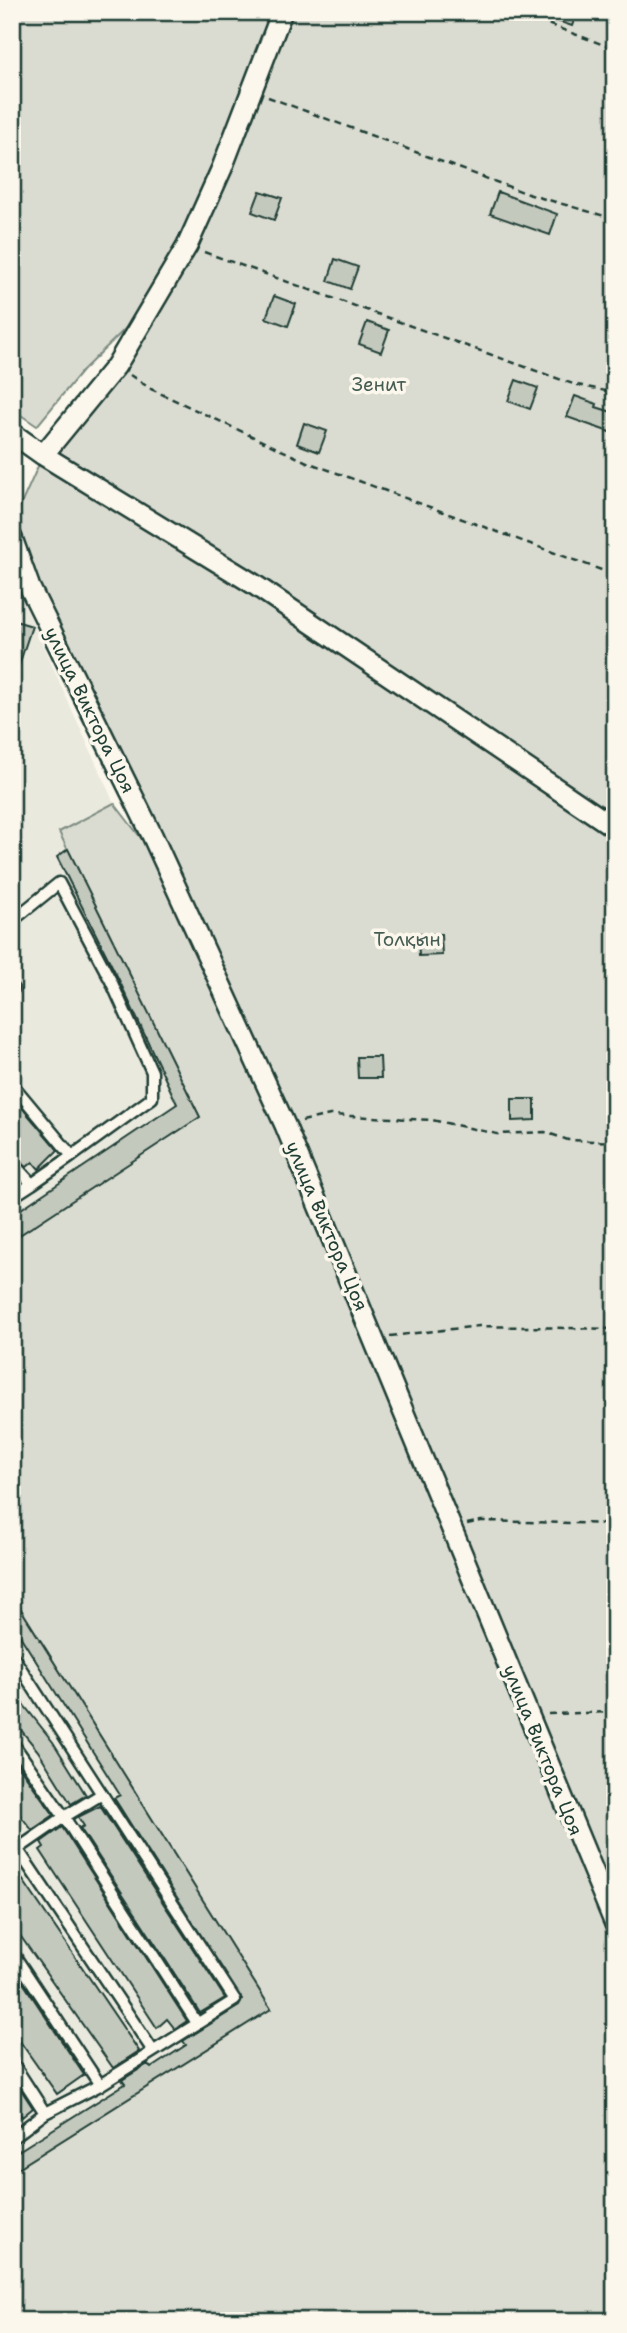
<svg xmlns="http://www.w3.org/2000/svg" width="627" height="2333" font-family="'Shantell Sans',sans-serif">
<style>
.built{fill:#eae9de}
.green{fill:#dbdcd1;stroke:#7d8c82;stroke-width:2}
.building{fill:#c4c9be;stroke:#1f3d34;stroke-width:2}
.lines{fill:none;stroke-linecap:round;stroke-linejoin:round}
.service-casing{stroke:#1f3d34;stroke-width:15}
.minor-casing{stroke:#1f3d34;stroke-width:24}
.path{stroke:#1f3d34;stroke-width:2.5;stroke-dasharray:7 5;stroke-linecap:butt}
.service{stroke:#fbf7ec;stroke-width:10}
.minor{stroke:#fbf7ec;stroke-width:19}
.labels{text-anchor:middle;dominant-baseline:central;stroke-width:7;stroke-linejoin:round;paint-order:stroke}
.park-label{font-size:19px;fill:#455d53;stroke:#fbf7ec}
.street-label{font-size:19px;fill:#1f3d34;stroke:#fbf7ec}
</style>
<rect width="100%" height="100%" fill="#fbf7ec"/>
<filter id="ink" filterUnits="userSpaceOnUse"><feTurbulence type="fractalNoise" baseFrequency=".0143" numOctaves="2"/><feDisplacementMap in="SourceGraphic" scale="14" xChannelSelector="R" yChannelSelector="G"/><feConvolveMatrix kernelMatrix="1 2 1 2 8 2 1 2 1" color-interpolation-filters="sRGB"/></filter>
<g filter="url(#ink)">
<path class="built" d="M13,579L114,803L60,832L200,1117L12,1240Z
M12,1595L271,2009L12,2172Z"/>
<path class="green" d="M12,12H615V2321H12V2172L270,2009L12,1595V1240L199,1117L59,832L114,803L144,842L14,520L43,455L115,366L222,168L212,164L166,267L130,324L82,371L37,426L12,409Z"/>
<path class="building" d="M538,12H577L572,26L537,14Z
M260,191L282,198L274,220L252,212Z
M498,192L557,214L550,235L490,214Z
M335,259L358,267L350,289L328,281Z
M274,296L296,304L288,326L266,318Z
M367,322L389,330L381,352L359,344Z
M516,380L538,388L530,409L508,401Z
M575,396L597,404L596,407L615,413V434L567,417Z
M304,423L327,431L319,452L297,444Z
M12,620L32,626L15,677L12,676Z
M68,849L200,1117L12,1240V1215L177,1104L118,978L57,857Z
M418,934H441L442,955L419,956Z
M357,1057H380L381,1078H358Z
M12,1096L58,1150L39,1169L33,1162L27,1167L12,1155Z
M512,1099H535V1120L512,1121Z
M12,1595L271,2009L12,2172V2155L125,2084L122,2080L148,2064L151,2068L186,2045L183,2041L239,2006L242,2000L114,1798L120,1795L12,1623Z
M12,1690L53,1742L86,1795L71,1804L38,1751L12,1719Z
M12,1757L54,1815L32,1830L12,1805Z
M100,1806L225,1998L200,2013L80,1828L84,1826L78,1817Z
M62,1827L187,2021L175,2029L167,2019L157,2028L40,1850L44,1847L41,1842Z
M12,1864L139,2051L113,2068L12,1924Z
M12,1966L84,2075L57,2094L12,2030Z
M12,2076L33,2108L22,2117L12,2102Z"/>
<g class="lines">
<g class="service-casing">
<path id="service" d="M12,921L59,883L111,981L152,1072V1098L72,1156L12,1084
M12,989H13
M12,1162L32,1184L12,1197
M32,1184L72,1156
M12,1655L235,2000L100,2085L45,2113L12,2138
M12,1742L64,1817L197,2023
M12,1841L153,2051
M12,1853L64,1817L102,1794
M12,1952L100,2085
M12,2062L45,2113"/>
</g>
<g class="minor-casing">
<path id="minor" d="M12,433L43,455L252,583L615,828
M43,455L116,366L187,246L222,168L282,12
M12,538L30,588L152,835L285,1125L615,1924"/>
</g>
<path class="path" d="M515,12L615,49
M268,97L531,195L615,219
M204,252L573,384L615,393
M130,375L151,389L307,462L615,575
M302,1121L330,1115L432,1120L497,1134L545,1132L568,1140L615,1142
M390,1336L479,1326L615,1329
M467,1524L481,1521L615,1524
M548,1714L615,1712"/>
<use href="#service" class="service"/>
<use href="#minor" class="minor"/>
</g>
</g>
<g class="labels">
<g class="park-label">
<text x="379" y="384">Зенит</text>
<text x="407" y="939">Толқын</text>
</g>
<g class="street-label">
<text transform="translate(90 710) rotate(64)">улица Виктора Цоя</text>
<text transform="translate(327 1226) rotate(67)">улица Виктора Цоя</text>
<text transform="translate(543 1750) rotate(68)">улица Виктора Цоя</text>
</g>
</g>
<rect width="627" height="2333" fill="none" stroke="#fbf7ec" stroke-width="42"/>
<rect x="21" y="21" width="585" height="2291" fill="none" stroke="#1f3d34" stroke-width="2.5" filter="url(#ink)"/>
</svg>
